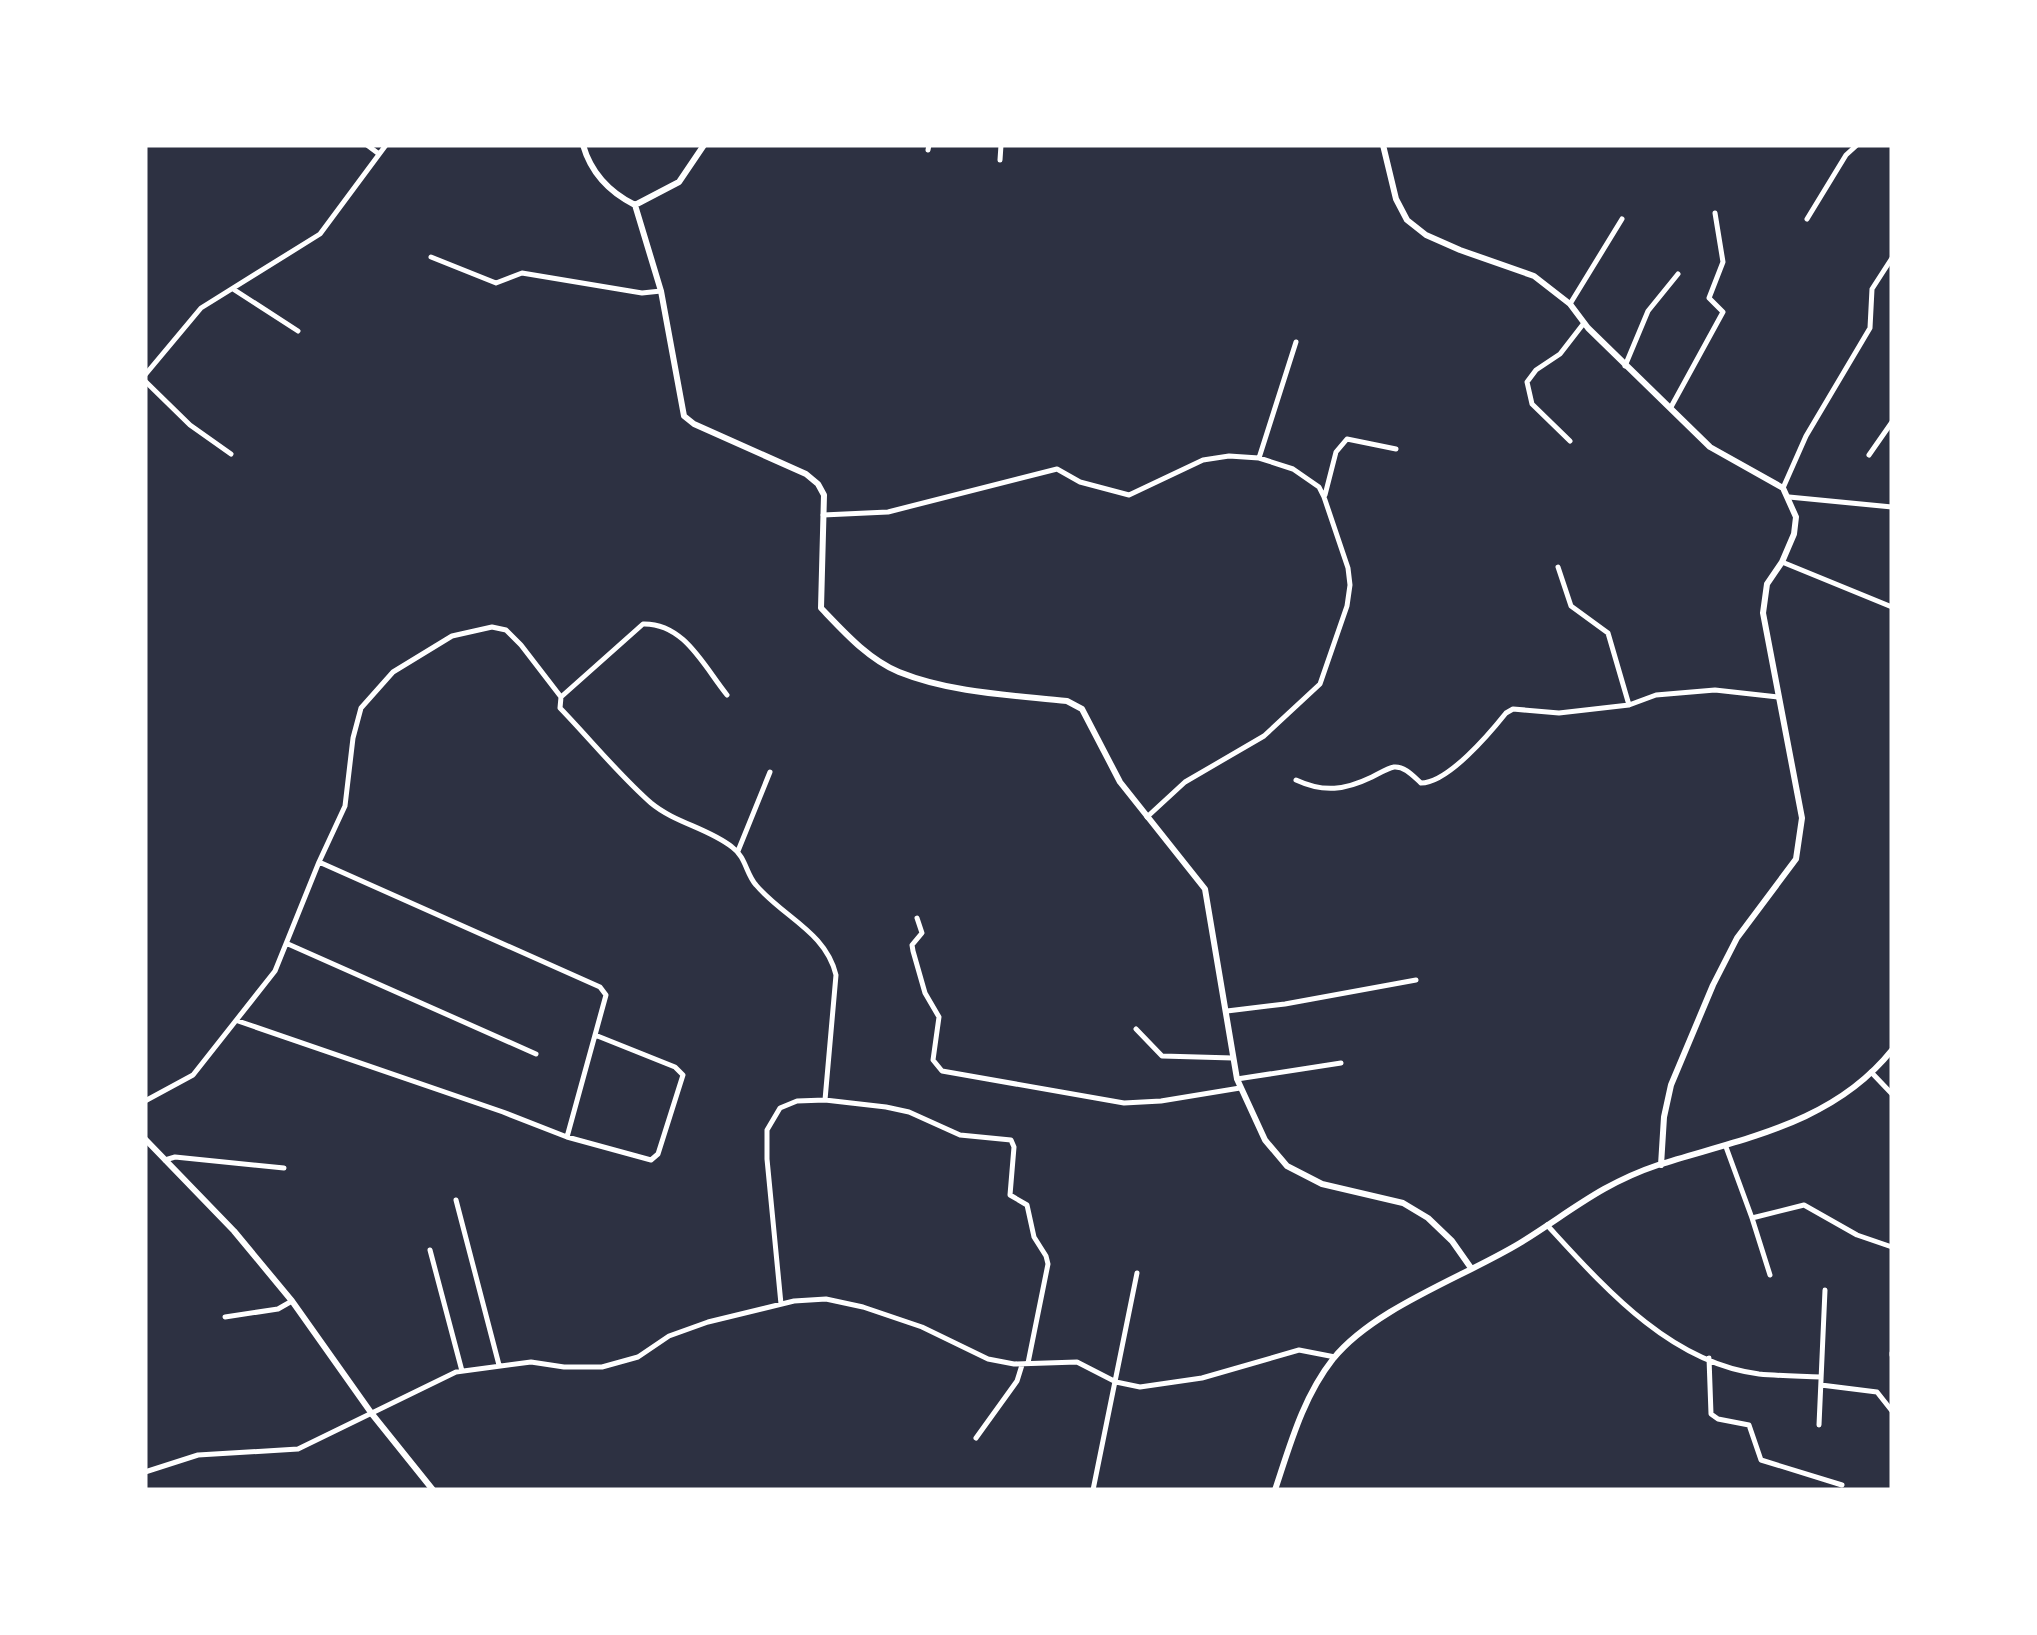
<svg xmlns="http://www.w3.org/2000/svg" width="2037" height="1635" font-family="'Exo 2',sans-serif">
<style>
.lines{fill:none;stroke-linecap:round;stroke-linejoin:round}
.minor{stroke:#fff;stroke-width:5}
.tertiary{stroke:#fff;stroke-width:6}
</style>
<rect width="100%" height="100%" fill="#2d3142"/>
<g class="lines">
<path class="minor" d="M367,145L379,154
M928,150L929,145
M1000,160L1001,145
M1807,219L1846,155L1857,145
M431,257L496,283L522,273L642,293L661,291
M233,289L298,331
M1570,304L1622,219
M1625,366L1648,311L1678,274
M145,375L201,308L320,234L386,145
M145,381L190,425L231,454
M1671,407L1723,312L1709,298L1723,262L1715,213
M1570,441L1532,404L1527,382L1536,370L1560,354L1584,323
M1869,455L1892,422
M1259,458L1296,342
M1783,488L1806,436L1870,328L1872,289L1892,258
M1325,495L1336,452L1347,439L1396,449
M1789,497L1892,507
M823,515L888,512L1057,469L1080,482L1129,495L1203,460L1229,456L1259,458L1293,469L1319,487L1324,497L1348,568L1350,585L1347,606L1320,684L1264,736L1185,782L1147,817
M1782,562L1892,607
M1558,567L1571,606L1608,633L1629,705
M727,695C703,665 684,623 643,624L561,697L560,708C590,739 619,775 651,803C675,823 708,828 732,847C746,857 746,874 756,885C783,917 826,932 836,975L825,1100
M1296,780C1324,793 1345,790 1372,777C1378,774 1388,768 1394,767C1405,766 1414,777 1421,783C1448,783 1490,733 1506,713L1513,709L1559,713L1629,705L1656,695L1715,690L1778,697
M738,851L770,772
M319,862L600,987L606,995L567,1137
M917,918L922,933L912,945L913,951L925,993L939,1017L933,1060L942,1071L1124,1103L1161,1101L1240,1088
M288,944L536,1054
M1227,1011L1285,1004L1416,980
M238,1021L503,1112L567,1137L651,1160L658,1154L683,1075L675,1067L595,1035
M1136,1029L1162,1056L1233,1058
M1871,1072L1892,1094
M1237,1079L1341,1063
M145,1101L193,1075L275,971L319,862L345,806L353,738L361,708L393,672L452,636L492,627L506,630L521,645L561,697
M1726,1147L1752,1218L1804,1205L1857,1235L1892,1247
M165,1160L175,1157L284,1168
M456,1200L499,1365
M1752,1218L1770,1275
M1547,1225C1604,1287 1670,1363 1759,1374C1780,1376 1801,1376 1821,1377
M430,1250L462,1371
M781,1304L767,1159V1130L780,1108L797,1101L825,1100L886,1107L909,1112L960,1135L1011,1140L1014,1147L1010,1195L1027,1205L1034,1237L1046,1256L1048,1264L1028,1363
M225,1317L278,1309L292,1301
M1892,1355V1353
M1709,1358L1711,1414L1718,1419L1749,1425L1761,1460L1842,1485
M1821,1385L1877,1392L1892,1411
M1819,1425L1825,1290
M976,1438L1017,1381L1022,1365
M145,1472L198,1455L298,1449L456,1372L531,1362L564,1367H602L638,1357L669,1336L708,1322L794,1301L826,1299L863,1307L922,1327L988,1359L1014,1364L1077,1362L1116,1382L1140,1387L1202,1378L1299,1350L1335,1357
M1093,1490L1137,1273"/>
<path class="tertiary" d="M583,145C591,173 609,192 635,205
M704,145L679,182L635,205L661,291L684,416L694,424L806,474L818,484L824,495L821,608C844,632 868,659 899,672C951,693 1011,695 1067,701L1082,709L1120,782L1205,889L1237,1079L1265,1140L1287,1166L1322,1184L1403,1203L1428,1218L1452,1241L1471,1268
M1383,145L1396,199L1407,220L1426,235L1460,250L1534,276L1570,304L1588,328L1710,447L1783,488L1796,517L1794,534L1782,562L1767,584L1763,613L1802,818L1796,859L1737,938L1713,985L1671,1085L1664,1117L1661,1165
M145,1139L234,1231L292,1301L372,1414L433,1490
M1275,1490C1290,1445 1303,1397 1333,1359C1374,1308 1464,1277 1520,1243C1569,1213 1601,1184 1658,1165C1743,1138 1833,1124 1892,1050"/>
</g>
<rect width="2037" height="1635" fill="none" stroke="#ffffff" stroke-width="295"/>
</svg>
